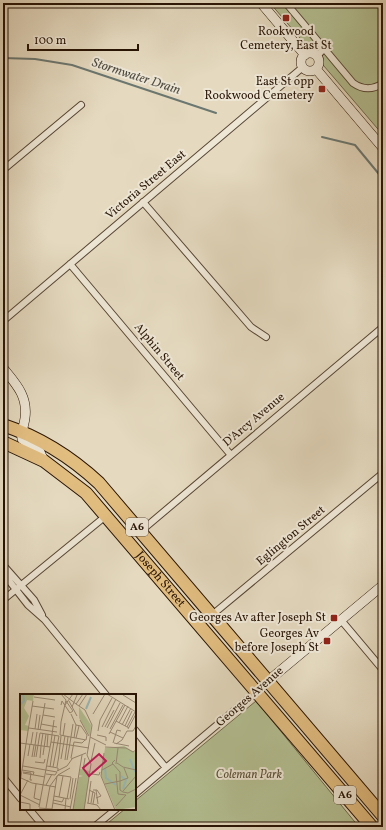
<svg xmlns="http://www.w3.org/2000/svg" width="386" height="830" font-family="Vollkorn,serif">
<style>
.green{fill:#b4c093;stroke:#6e6a4c}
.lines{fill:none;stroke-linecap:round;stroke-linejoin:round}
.stream{stroke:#6b7771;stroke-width:2}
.street-casing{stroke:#564533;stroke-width:8}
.secondary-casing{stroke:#271304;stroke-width:10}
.highway-casing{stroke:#271304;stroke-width:14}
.street{stroke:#eee7d6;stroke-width:6}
.secondary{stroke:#eee7d6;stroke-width:9}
.highway{stroke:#e2bd80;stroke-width:12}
.poi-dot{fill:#8f2418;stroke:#eee7d6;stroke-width:1.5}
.labels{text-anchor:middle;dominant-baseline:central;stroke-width:4;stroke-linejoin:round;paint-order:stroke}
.shield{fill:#eee7d6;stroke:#635343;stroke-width:1}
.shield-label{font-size:11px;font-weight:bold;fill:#271304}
.poi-label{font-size:12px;fill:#271304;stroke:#eee7d6;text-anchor:end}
.street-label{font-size:12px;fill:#271304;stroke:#eee7d6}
.park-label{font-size:12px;font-style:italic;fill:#585036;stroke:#eee7d6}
.water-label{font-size:13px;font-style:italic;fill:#4f4d44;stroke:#eee7d6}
.inset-river{fill:none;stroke:#98b9ba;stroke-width:2}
.inset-road{fill:none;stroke:#998a75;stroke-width:1}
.view{fill:#c2185b;fill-opacity:0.15;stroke:#c2185b;stroke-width:2}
.inset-edge{fill:none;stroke:#271304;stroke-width:2}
</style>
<rect width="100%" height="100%" fill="#e5dac0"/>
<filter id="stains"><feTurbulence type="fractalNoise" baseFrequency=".005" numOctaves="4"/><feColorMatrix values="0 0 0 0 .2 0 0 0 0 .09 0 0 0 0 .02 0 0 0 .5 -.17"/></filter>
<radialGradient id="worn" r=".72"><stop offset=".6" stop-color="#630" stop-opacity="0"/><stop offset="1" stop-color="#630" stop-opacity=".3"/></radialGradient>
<path class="green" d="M270,3H383V135Z
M256,701L359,827H103L125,809H135V801Z"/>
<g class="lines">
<path class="stream" d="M3,58L35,59L72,65L216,113
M322,137L355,145L383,179"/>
<g class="street-casing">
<path id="street" d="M286,3L353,83C363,90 373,90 383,83
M317,56L324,49
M3,170L81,105
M143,202L251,327L266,337
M70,264L230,454
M3,321L303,67
M141,531L383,327
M3,565L34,600L42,615
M3,573L28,605L45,620L106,695
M3,600L107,515
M212,615L383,473
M341,620L383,670
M135,730L166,768
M3,777L21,799
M135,794L256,692
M29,809L44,827
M94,827L116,809"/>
</g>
<g class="secondary-casing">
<path id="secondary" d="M261,3L305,55
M301 62a9 9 0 1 1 18 0a9 9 0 1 1-18 0Z
M316,69L383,148
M3,368C16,384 28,396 25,418C24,426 21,431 22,439L40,452L44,461
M268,681L383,585"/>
</g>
<g class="highway-casing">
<g id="highway">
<path d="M3,425C39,437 71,457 99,483L383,816"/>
<path id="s1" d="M3,442L44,461L86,493L372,827"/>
</g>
</g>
<use href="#street" class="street"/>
<use href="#secondary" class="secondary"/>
<use href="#highway" class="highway"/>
</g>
<g class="poi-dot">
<rect x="282" y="14" width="8" height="8" rx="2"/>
<rect x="318" y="85" width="8" height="8" rx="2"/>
<rect x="330" y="614" width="8" height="8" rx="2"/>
<rect x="323" y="637" width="8" height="8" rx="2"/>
</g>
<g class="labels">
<g class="shield">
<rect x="126" y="518" width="22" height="18" rx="3"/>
<rect x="334" y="786" width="22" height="18" rx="3"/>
</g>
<g class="shield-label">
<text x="137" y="527">A6</text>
<text x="345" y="795">A6</text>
</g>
<g class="poi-label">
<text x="286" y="32" text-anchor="middle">Rookwood<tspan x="286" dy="14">Cemetery, East St</tspan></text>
<text x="314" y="82">East St opp<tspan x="314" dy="14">Rookwood Cemetery</tspan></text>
<text x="326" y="618">Georges Av after Joseph St</text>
<text x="319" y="634">Georges Av<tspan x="319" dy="14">before Joseph St</tspan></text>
</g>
<g class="street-label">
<text transform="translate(146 185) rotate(-40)">Victoria Street East</text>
<text transform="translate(159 352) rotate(50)">Alphin Street</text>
<text transform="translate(254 420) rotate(-40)">D'Arcy Avenue</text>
<text transform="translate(291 536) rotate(-40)">Eglington Street</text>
<text stroke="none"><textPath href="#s1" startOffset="212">Joseph Street</textPath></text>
<text transform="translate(250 697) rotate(-41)">Georges Avenue</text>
</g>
<g class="park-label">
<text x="249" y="775">Coleman Park</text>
</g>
<g class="water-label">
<text transform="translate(136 77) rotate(18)">Stormwater Drain</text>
</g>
</g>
<g transform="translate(20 694)">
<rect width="116" height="116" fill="#e5dac0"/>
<path d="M0,0H14L13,7L7,6L4,14L9,22L5,31L9,32L8,37L0,36ZM59,13L71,31L70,42L59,24ZM104,52L116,59V113L96,116L81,81L85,54ZM60,75L70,77L64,116H53L59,83L63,82L59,81Z" fill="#b4c093"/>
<path class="inset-river" d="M0,11L4,7L3,0M66,15L71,3M110,65L115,78M85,74L86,84L96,91M101,82L106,86L103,95"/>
<path class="inset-road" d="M41,0L46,6L41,28M43,0L56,10M87,0L116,18M103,1L116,9M14,3L35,6M46,7L53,17L50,19M49,7L57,22M56,10L65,16L72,31L70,44M56,10L63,0M41,11L42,7L50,19M45,11L53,0M12,12L34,15M59,12L67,0M52,13L57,1M11,19L13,7M51,20L56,31M73,20L85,0M23,21L35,23M23,21L25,9M60,26L69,42M96,27L109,34M99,29L108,12M21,30L37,33M102,31L111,14M105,32L112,17M82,33L96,5M85,33L94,16M107,33L115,18M9,34L37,38M87,34L100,9M15,35L17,20M90,35L103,11M108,35L116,20M18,36L20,21M20,36L23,21M8,37L11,19M78,37L80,26L92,4M90,38L103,44M20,39L39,42M89,40L105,11M40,41L66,46L67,41L61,32L56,31M40,41L41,28M77,41L86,43V47M43,42L45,29M51,43L53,30M70,43L86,51M54,44L56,31M56,44L59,32M31,48L34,26M54,48L62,49L65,46M0,49L30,53M93,49L97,36L101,37M94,49L109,52M6,50L8,37M11,50L13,38M96,50L102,46L107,37H113L116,32M15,51L17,38M21,52L23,39M27,53L28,40M85,53L106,54L113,58L116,56M84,59L81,82L95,116M32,60L35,41M23,61L26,40M39,61L41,42M8,62L10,50M12,63L14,51M14,63L16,51M16,63L20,39M20,64L21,52M51,64L54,48M41,65L45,42M51,65L66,59M45,66L48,43M47,66L51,43M95,66L92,69L100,78V87M71,67L75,49M15,68L24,69L25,65M97,69L103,73L116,76M96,70L98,54M3,72L37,78M27,72L38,74V77M30,73L32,60M33,73L39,42M37,73L39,61M2,76L14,78L13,81M63,76L65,64M82,76L93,70M37,77L47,72L52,65M73,77L72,80L79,81L80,78M3,78L11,79L10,86H12M3,79L25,83M26,80L35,81L37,78M96,80L98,100L106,101M38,81L51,83M1,84L12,89L36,93M100,87L108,84L104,74M100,87V96L103,98M0,89L6,50M16,90L14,104L20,106M85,90L100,87M26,91L32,80M30,92L38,81L50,74M69,96L75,99L73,110M73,96H77L81,102L76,104M76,96L78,110M103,97L116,82M103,98L108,99L116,95M0,101L20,111M0,101L8,86M34,102L49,105M39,103L43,82M47,105L51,83M50,105L53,84M33,106L42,108L44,104M0,108L10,110V116M33,109L51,113M67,109L77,111L81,116M68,109L71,87M71,109L73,97M96,112L106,101M19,113L31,48L69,54M19,114L32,115M26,114L30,92M32,115L37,82M45,116L46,104M50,116L56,84M53,116L62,61M64,116L71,70L67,61L70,44"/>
<path class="view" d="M79,60L86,67L69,82L63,74Z"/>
<rect width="116" height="116" class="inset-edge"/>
</g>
<rect width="386" height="830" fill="none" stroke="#e5dac0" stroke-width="16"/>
<rect x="4" y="4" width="378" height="822" fill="none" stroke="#271304" stroke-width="2"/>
<rect x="8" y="8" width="370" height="814" fill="none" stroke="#271304"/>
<path d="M28 44v6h110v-6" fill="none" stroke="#271304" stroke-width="2"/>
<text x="34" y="44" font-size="12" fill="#271304" stroke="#eee7d6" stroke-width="3" paint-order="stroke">100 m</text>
<rect width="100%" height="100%" filter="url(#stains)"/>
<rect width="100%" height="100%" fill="url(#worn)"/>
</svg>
